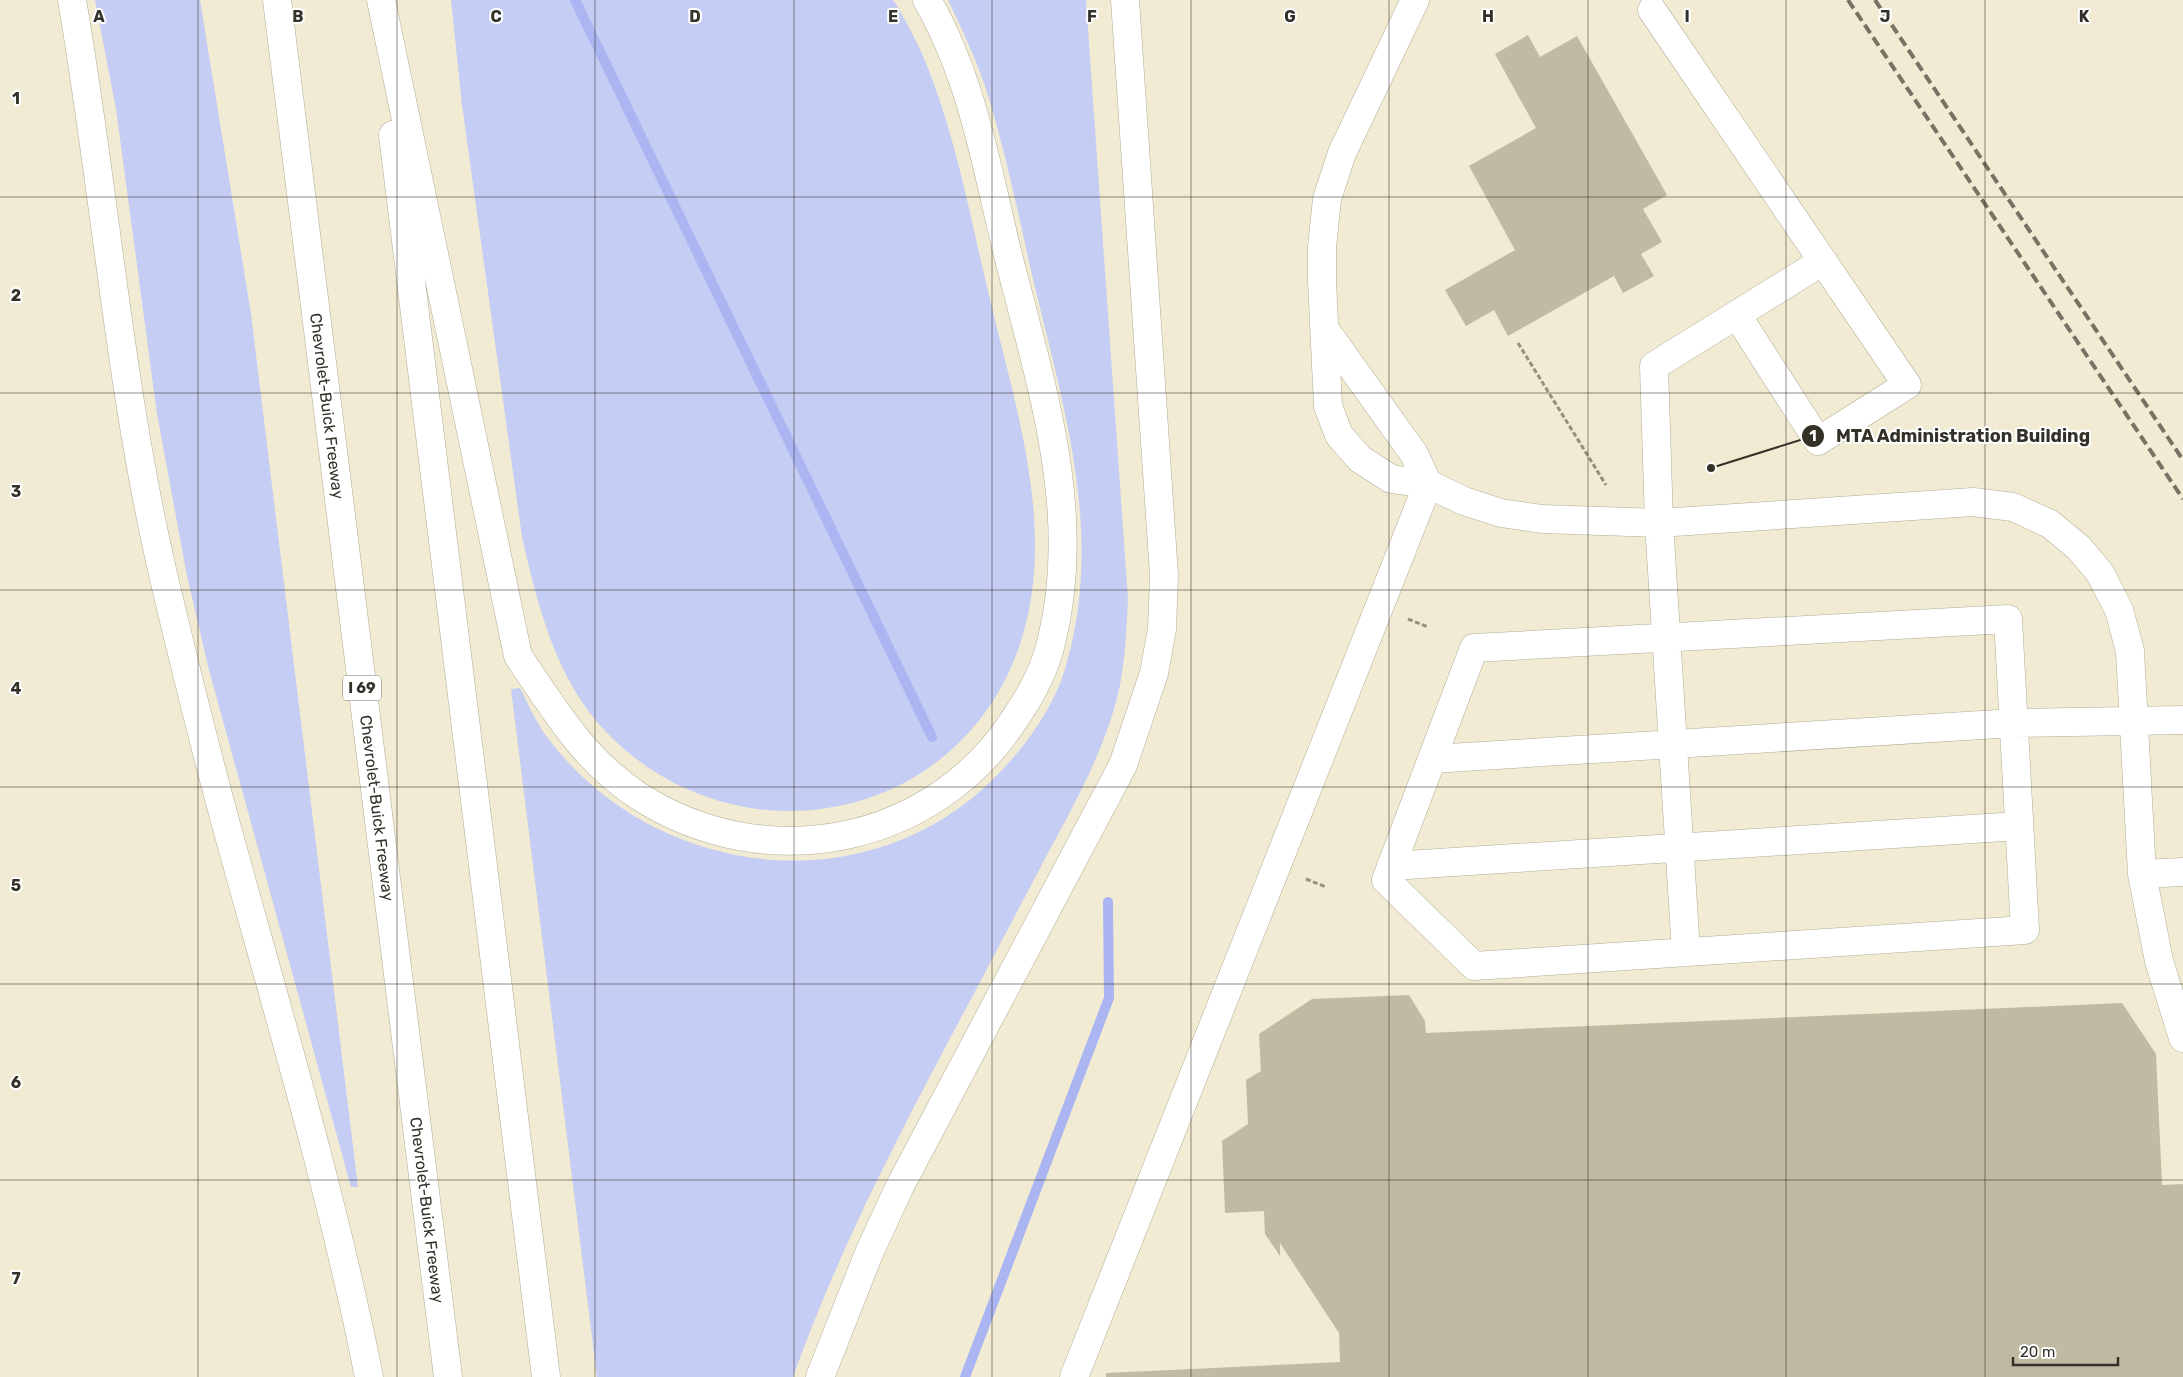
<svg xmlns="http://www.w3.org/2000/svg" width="2183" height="1377" font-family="Rubik,sans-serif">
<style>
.green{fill:#c6cdf4}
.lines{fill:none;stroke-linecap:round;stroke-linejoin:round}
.stream{stroke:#aab5f2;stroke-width:10}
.building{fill:#c0baa3}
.minor-casing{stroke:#b2ac95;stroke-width:29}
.highway-casing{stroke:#b2ac95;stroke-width:29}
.path{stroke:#94907f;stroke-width:3;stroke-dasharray:5 2.5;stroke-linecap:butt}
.minor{stroke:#fff;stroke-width:28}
.highway{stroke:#fff;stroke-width:28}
.rail{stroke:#767264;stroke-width:4;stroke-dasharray:10 5;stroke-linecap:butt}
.grid{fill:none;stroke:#343128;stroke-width:1;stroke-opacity:0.55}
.labels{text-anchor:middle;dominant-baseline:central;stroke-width:4;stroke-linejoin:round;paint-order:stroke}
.shield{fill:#fff;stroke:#716f68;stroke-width:1}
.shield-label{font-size:15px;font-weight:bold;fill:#343128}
.street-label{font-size:16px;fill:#343128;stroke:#fff}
.grid-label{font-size:16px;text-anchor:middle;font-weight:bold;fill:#343128;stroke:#fff;stroke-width:4;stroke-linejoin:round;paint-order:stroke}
.leader{fill:none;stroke:#343128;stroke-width:2}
.callout-dot{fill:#343128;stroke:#fff;stroke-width:2}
.mark-label{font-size:15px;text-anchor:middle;font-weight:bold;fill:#fff}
.callout-label{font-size:18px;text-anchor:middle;font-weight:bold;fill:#343128;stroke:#fff;stroke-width:4;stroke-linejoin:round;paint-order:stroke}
</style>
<rect width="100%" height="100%" fill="#f1ebd3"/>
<path class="green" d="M95,0H200L251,314L358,1187H351L209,670L187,576L157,414L116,109Z
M451,0H893L896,4C904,18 912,32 919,47C954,125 969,212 989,295C1015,406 1058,531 1020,644C960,824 737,866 607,733C556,680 538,607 522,537L462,105Z
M948,0H1086L1128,599C1126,636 1125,674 1114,709C1099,760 1073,807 1048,853C1025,897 1001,942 978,986C910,1113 842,1240 793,1377H597L511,689L520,688C528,704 536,722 547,737C656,883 877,907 1003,769C1029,741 1054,706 1065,669C1105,536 1064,409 1033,279C1018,214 1005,147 984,83C974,55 961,27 948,0Z"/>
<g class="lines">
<path class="stream" d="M575,0L932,737
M965,1377L1109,998L1108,902"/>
</g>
<path class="building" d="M1528,35L1540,57L1577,36L1667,195L1643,209L1662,242L1641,254L1654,276L1623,293L1614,276L1508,336L1494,310L1466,326L1445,290L1515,250L1469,166L1536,128L1495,54Z
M1409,995L1425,1021L1426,1033L2122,1003L2156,1054L2162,1185L2183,1184V1377H1106V1373L1340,1362L1339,1333L1280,1243V1256L1265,1234L1264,1211L1225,1213L1222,1141L1248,1124L1246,1080L1261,1071L1259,1034L1312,999Z"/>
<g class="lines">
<g class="minor-casing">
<path id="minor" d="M1415,0L1342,153L1327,199L1322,247V281L1328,406L1339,435L1360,459L1391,479L1428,484L1464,501L1501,513L1542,519L1659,523L1973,502L2013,507L2050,524L2079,548L2100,573L2119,610L2130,651L2142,874L2159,961L2183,1038
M1652,10L1907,385L1818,441L1737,315
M2008,619L2025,930L1474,966L1386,880L1474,648Z
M1432,759L2014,723L2183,720
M1391,866L2019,826
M2142,874L2183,872
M1686,952L1659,523L1654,366L1823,261
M1074,1377L1428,484L1414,454L1326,331"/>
</g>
<g class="highway-casing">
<path id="highway" d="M72,0C105,191 119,385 163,574C183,659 204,744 227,828C277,1010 332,1191 369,1377
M277,0L448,1377
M381,0L518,656C555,710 582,758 637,795C764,878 934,846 1016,717C1031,695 1045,669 1051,643C1085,510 1038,376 1006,247C986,163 971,76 927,0
M393,135L546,1377
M820,1377L869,1253L900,1186L1123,765L1154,673L1162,629L1164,575L1125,0"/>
</g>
<path class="path" d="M1518,343L1606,485
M1408,619L1428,627
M1306,879L1326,887"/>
<use href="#minor" class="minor"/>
<use href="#highway" class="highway"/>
<path class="rail" d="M1848,0L2183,499
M1875,0L2183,460"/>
</g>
<path class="grid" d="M198,0V1377M397,0V1377M595,0V1377M794,0V1377M992,0V1377M1191,0V1377M1389,0V1377M1588,0V1377M1786,0V1377M1985,0V1377M0,197H2183M0,393H2183M0,590H2183M0,787H2183M0,984H2183M0,1180H2183"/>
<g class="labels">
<rect class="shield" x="343" y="675.5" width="38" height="25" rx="4"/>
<g class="shield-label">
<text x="362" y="688">I 69</text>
</g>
<g class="street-label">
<text transform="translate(327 406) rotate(83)">Chevrolet-Buick Freeway</text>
<text transform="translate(377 808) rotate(83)">Chevrolet-Buick Freeway</text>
<text transform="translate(427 1210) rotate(83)">Chevrolet-Buick Freeway</text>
</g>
</g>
<g class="grid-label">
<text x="99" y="22">A</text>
<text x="298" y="22">B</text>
<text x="496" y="22">C</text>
<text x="695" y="22">D</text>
<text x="893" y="22">E</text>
<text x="1092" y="22">F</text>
<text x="1290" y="22">G</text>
<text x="1488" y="22">H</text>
<text x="1687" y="22">I</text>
<text x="1885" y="22">J</text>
<text x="2084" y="22">K</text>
<text x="16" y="104">1</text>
<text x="16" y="301">2</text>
<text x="16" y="497">3</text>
<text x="16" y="694">4</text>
<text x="16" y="891">5</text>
<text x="16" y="1088">6</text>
<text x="16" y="1284">7</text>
</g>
<path class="leader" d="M1711 468L1813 436"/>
<g class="callout-dot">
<circle cx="1711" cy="468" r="5"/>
<circle cx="1813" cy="436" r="12"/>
</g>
<g class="mark-label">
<text x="1813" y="441">1</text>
</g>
<g class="callout-label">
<text x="1963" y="442">MTA Administration Building</text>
</g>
<path d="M2013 1357v8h105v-8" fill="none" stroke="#343128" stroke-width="2.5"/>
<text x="2020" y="1357" font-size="15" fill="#343128" stroke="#ffffff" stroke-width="4" paint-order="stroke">20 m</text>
</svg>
